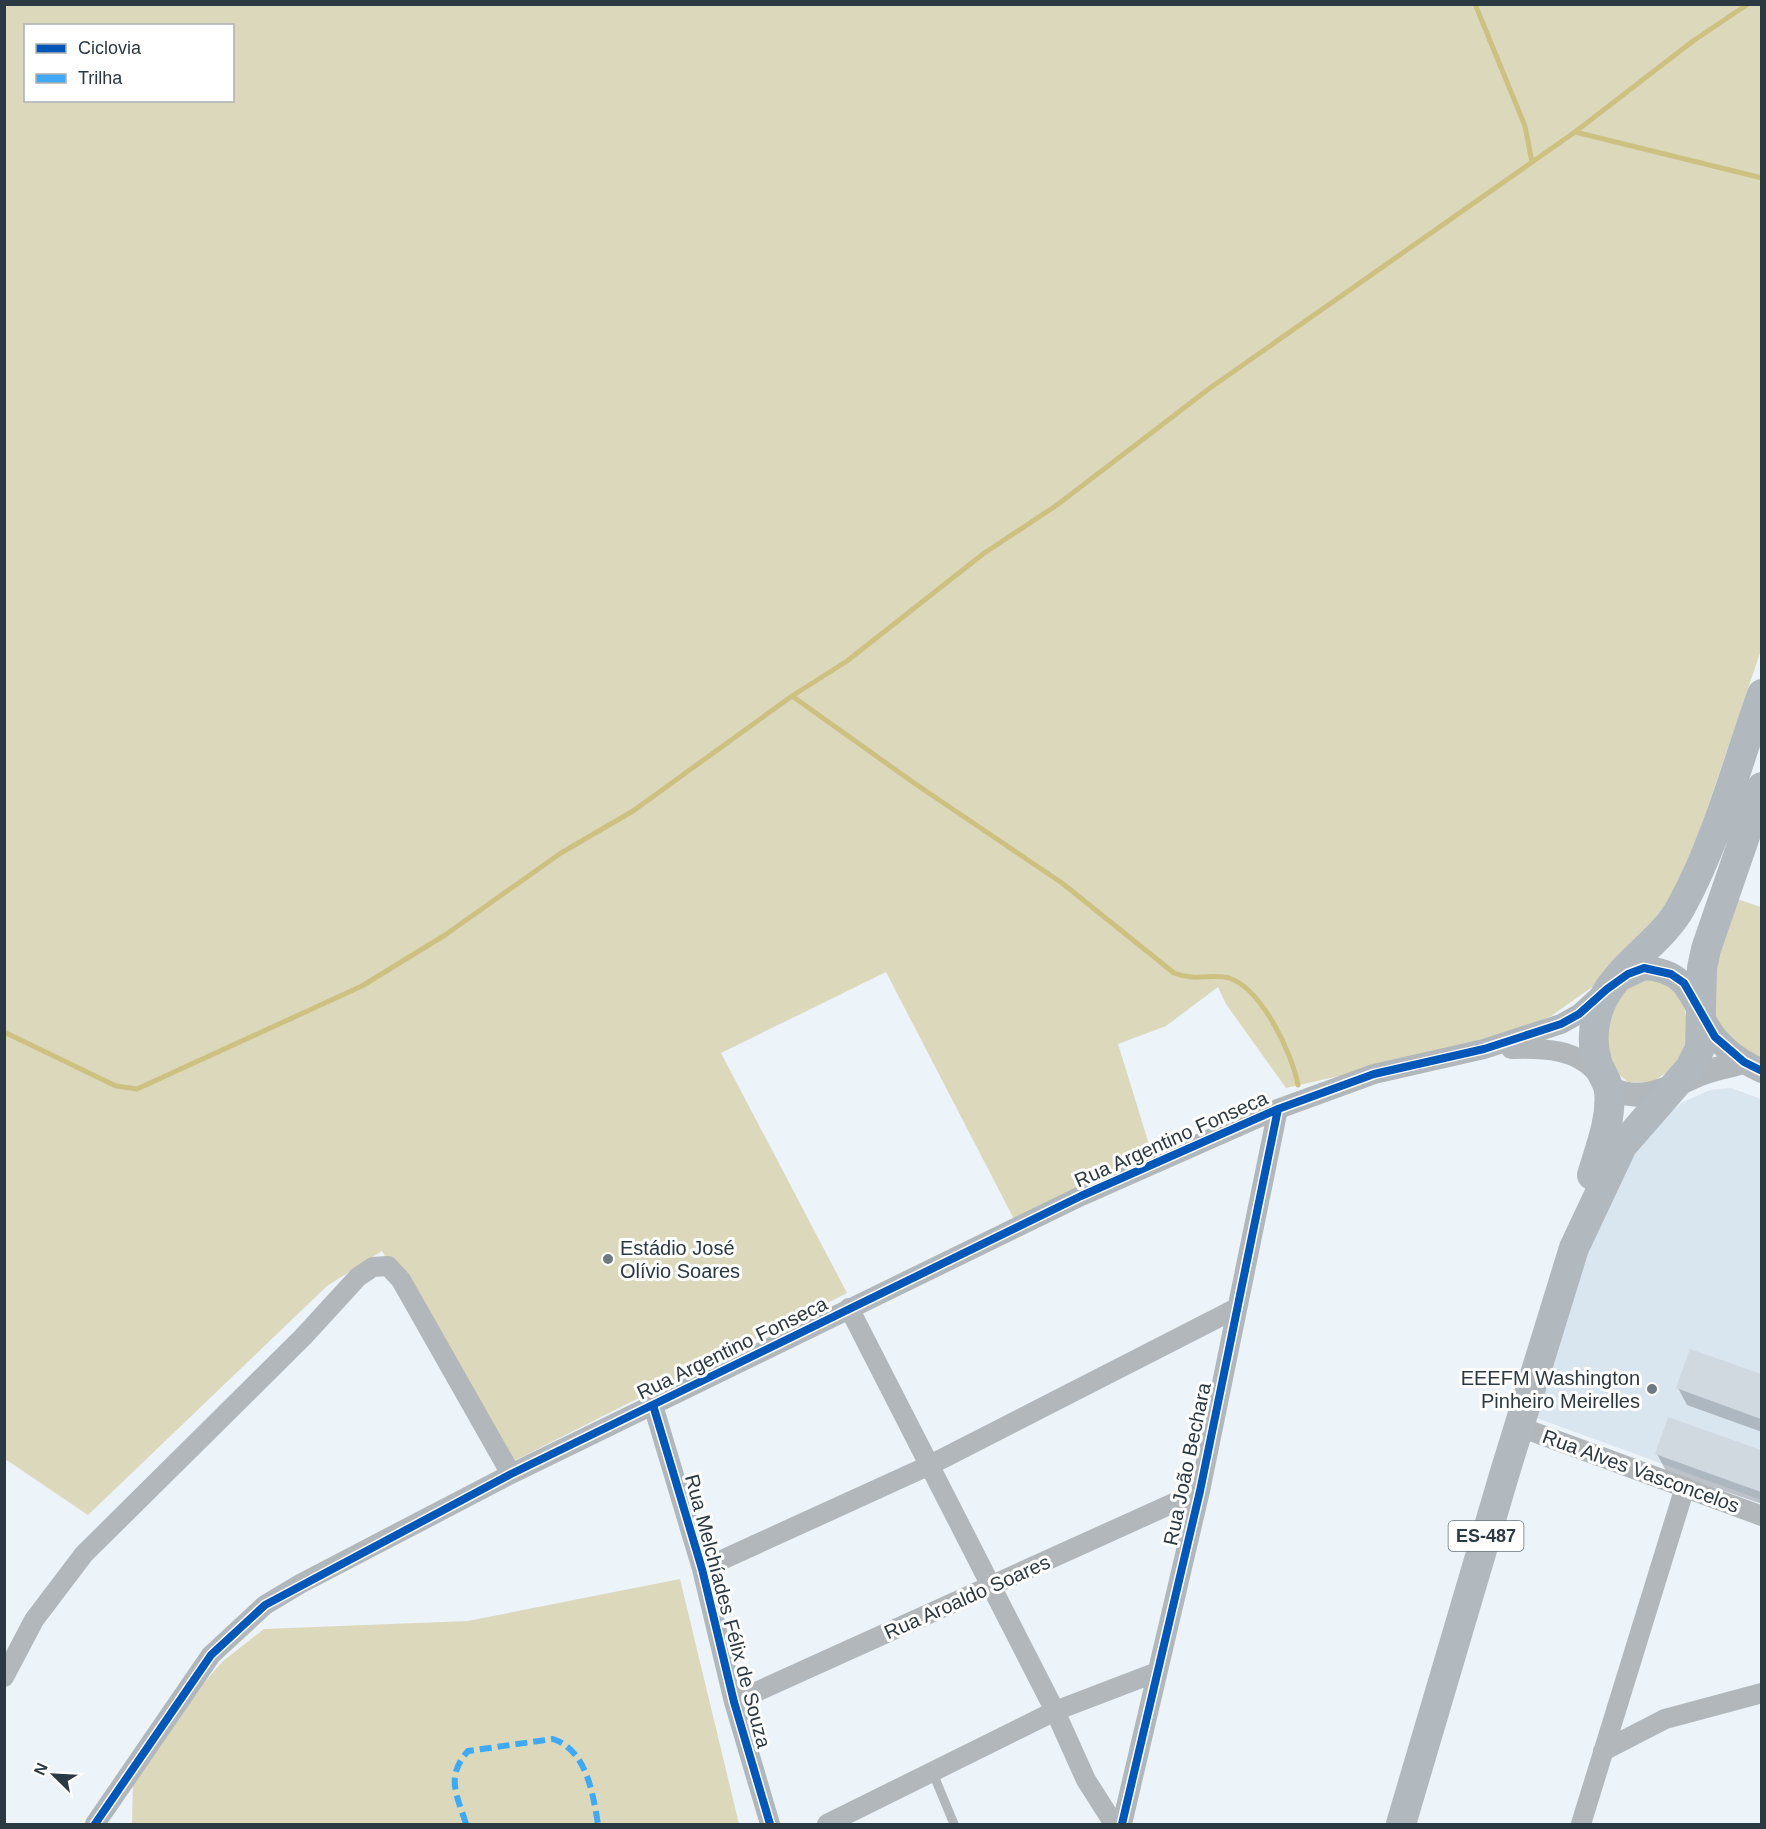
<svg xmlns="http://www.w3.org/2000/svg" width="1766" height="1829" font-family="Arial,sans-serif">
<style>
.built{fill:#d9e5ef}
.green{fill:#dcd8bc;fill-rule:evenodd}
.shadow{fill:#0003}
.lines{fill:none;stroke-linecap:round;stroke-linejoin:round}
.stream{stroke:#cdc182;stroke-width:5}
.building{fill:#d0d9e0}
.service{stroke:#b1b7ba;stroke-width:9}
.minor{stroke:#b1b7ba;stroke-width:20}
.tertiary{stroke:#b1b7ba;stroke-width:24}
.primary{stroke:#b1b8be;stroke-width:30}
.quiet{stroke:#3fa9f5;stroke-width:6;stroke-dasharray:12 6;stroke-linecap:butt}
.cycleway-casing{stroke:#fff;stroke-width:11}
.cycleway{stroke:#0057b8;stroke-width:8}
.poi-dot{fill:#6f7a82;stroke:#fff;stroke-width:2}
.labels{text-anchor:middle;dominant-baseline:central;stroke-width:6;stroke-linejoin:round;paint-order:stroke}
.shield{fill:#fff;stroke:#6b747b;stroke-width:1.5}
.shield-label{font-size:18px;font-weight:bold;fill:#2b3942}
.street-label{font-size:20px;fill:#2b3942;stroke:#fff}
.poi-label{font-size:20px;fill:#2b3942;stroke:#fff;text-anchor:start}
</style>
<rect width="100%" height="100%" fill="#ecf3f9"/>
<path class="built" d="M1731,1088L1761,1099V1500L1534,1417L1608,1184L1640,1137L1683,1102L1710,1090Z"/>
<path class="green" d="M4,5H1761V650L1700,830L1671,898L1605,978L1551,1016L1502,1039L1286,1088L1226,1004L1218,987L1166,1026L1118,1044L1152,1154L1014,1219L886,972L721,1053L847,1293L506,1465L382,1251L327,1286L88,1515L5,1459ZM26,26H232V100H26Z
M1734,898L1761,907V1060L1736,1048L1707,1015V977Z
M1661,976L1682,999L1689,1028L1684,1047L1673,1068L1651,1083L1628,1082L1612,1069L1605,1027L1612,1001L1642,977Z
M680,1579L739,1824H132L133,1784L182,1708L223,1661L264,1629L468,1621Z"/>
<path class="shadow" d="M1691,1351L1762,1376V1432L1687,1405L1678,1388Z
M1669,1419L1761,1452L1762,1504L1666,1471L1657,1454Z"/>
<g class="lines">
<path class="stream" d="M1475,4L1525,126L1532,162
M1575,132L1762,178
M792,696L914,783L1062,883L1174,973C1196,982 1211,973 1229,978C1262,989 1292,1053 1298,1085
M4,1032L116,1086L137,1089L362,986L445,935L561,853L633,811L792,696L847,661L983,554L1057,505L1210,388L1575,132L1693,41L1748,4"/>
</g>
<path class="building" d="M1690,1349L1761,1374V1419L1676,1388Z
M1668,1417L1761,1450V1492L1655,1454Z"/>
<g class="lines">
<path class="service" d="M932,1771L954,1824"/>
<path class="minor" d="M1511,1049C1543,1048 1578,1048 1599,1076
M849,1308L1055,1711L1086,1780L1114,1824
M653,1405L702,1569L734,1702L770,1824
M1520,1427L1762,1516
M702,1569L930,1465L1235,1309
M4,1677L34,1620L84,1554L303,1337L358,1277L373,1267L388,1266L401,1280L511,1474
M734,1702L1200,1491
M1603,1751L1665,1719L1762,1693
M95,1824L211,1655L265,1605L300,1584L511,1474L1081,1196L1278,1109L1374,1074L1484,1049L1561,1024L1579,1014L1603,992
M827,1824L1055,1711L1157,1672
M1122,1824L1200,1491L1278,1109
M1581,1824L1685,1487"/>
<path class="tertiary" d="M1619,980L1644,968C1691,971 1689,999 1711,1031C1723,1049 1742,1062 1762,1071
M1609,1088C1645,1105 1670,1086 1703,1073C1716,1068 1730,1066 1744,1062"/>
<path class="primary" d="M1592,1175C1600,1148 1612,1119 1609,1091C1608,1081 1600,1072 1597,1062C1592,1045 1593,1025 1599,1008C1614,967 1660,945 1681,907C1717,841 1737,764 1762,694
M1401,1824L1505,1472L1574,1248L1622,1146L1690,1068L1700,1048L1702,968L1706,949L1762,787"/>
<path class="quiet" d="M466,1824C457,1795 445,1777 468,1751L553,1739C587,1750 593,1795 598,1824"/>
<g class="cycleway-casing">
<path id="cycleway" d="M653,1405L702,1569L734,1702L770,1824
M95,1824L211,1655L265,1605L511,1474L1081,1196L1278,1109L1374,1074L1484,1049L1561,1024L1579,1014L1607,989L1628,974L1644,968L1671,974L1684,983L1715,1037L1744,1062L1762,1071
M1122,1824L1200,1491L1278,1109"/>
</g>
<use href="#cycleway" class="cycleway"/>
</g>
<g class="poi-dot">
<circle cx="608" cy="1259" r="6"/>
<circle cx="1652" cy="1389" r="6"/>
</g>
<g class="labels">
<rect class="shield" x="1448.5" y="1521" width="75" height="30" rx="4.5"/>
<g class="shield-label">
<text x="1486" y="1536">ES-487</text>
</g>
<g class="street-label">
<text transform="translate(1171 1139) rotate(-24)">Rua Argentino Fonseca</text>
<text transform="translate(732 1348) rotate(-26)">Rua Argentino Fonseca</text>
<text transform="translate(1187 1464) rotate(-78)">Rua João Bechara</text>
<text transform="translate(1641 1471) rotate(20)">Rua Alves Vasconcelos</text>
<text transform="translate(967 1597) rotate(-24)">Rua Aroaldo Soares</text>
<text transform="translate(728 1611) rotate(75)">Rua Melchíades Félix de Souza</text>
</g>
<g class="poi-label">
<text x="620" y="1248">Estádio José<tspan x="620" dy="23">Olívio Soares</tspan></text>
<text x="1640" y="1378" text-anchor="end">EEEFM Washington<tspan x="1640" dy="23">Pinheiro Meirelles</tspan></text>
</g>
</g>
<rect width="1766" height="1829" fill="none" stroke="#2b3942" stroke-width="12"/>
<rect x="24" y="24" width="210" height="78" fill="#ffffff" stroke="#aab0b3" stroke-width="1.5"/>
<rect x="36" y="44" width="30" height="9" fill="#0057b8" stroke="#aab0b3" stroke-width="1.5"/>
<text x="78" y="54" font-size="18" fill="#2b3942">Ciclovia</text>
<rect x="36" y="74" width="30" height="9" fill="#3fa9f5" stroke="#aab0b3" stroke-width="1.5"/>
<text x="78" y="84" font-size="18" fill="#2b3942">Trilha</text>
<g transform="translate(54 1775) rotate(294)" stroke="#ffffff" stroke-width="4.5" paint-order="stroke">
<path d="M0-4.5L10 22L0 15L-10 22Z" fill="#2b3942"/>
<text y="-9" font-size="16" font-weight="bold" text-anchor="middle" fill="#2b3942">N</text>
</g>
</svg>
